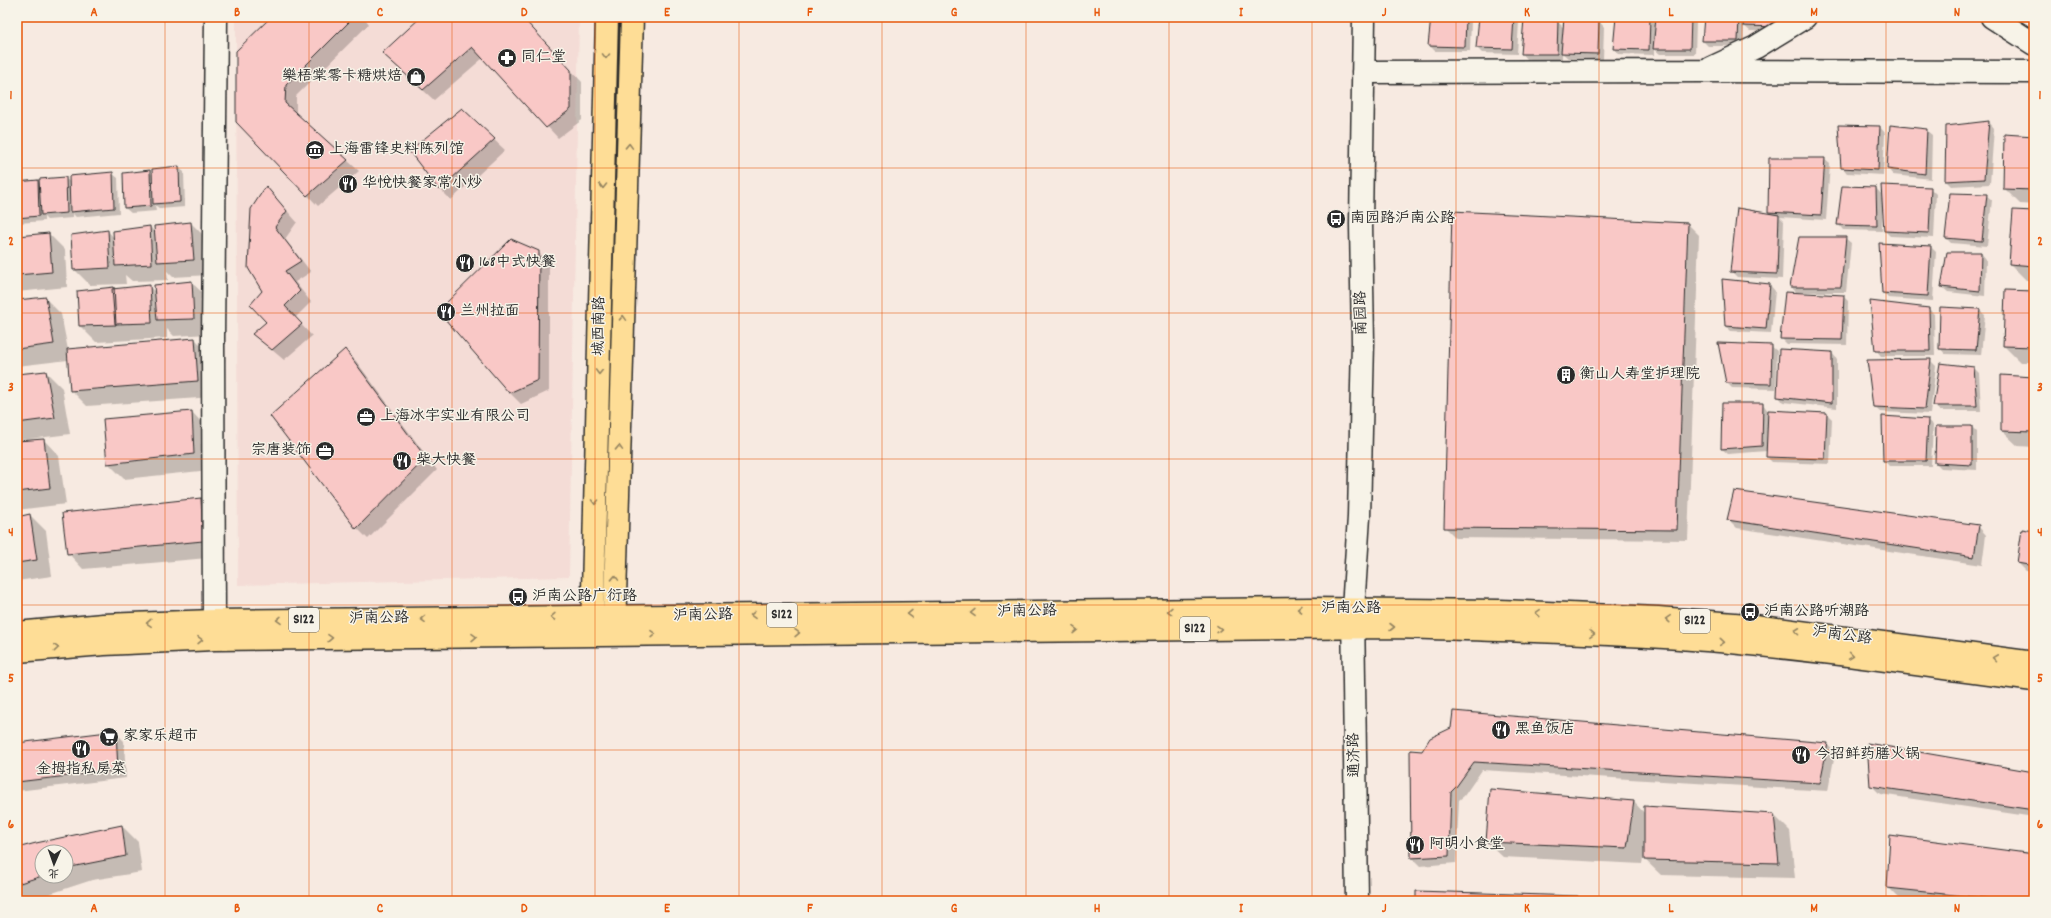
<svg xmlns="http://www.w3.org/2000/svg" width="2051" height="918" font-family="Dekko,'LXGW WenKai TC',sans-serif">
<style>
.built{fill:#f4dcd6}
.shadow{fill:#0003;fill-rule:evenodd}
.building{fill:#f9c8c6;stroke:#2b2b2b}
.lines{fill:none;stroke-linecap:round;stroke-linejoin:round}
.minor-casing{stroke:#2b2b2b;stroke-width:25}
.major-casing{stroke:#2b2b2b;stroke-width:25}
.minor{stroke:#f7f3e8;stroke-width:22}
.major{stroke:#fedd96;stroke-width:22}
.oneway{stroke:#948460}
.grid{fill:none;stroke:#e8590c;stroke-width:1;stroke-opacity:0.55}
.labels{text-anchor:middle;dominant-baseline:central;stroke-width:3;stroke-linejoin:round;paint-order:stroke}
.shield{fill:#f7f3e8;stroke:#686764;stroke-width:1}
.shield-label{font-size:14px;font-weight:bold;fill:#2b2b2b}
.poi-label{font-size:15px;fill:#2b2b2b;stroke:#f7f3e8;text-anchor:start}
.street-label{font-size:15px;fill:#2b2b2b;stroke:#f7f3e8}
.neatline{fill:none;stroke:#e8590c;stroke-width:1.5}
.grid-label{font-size:13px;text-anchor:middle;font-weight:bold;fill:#e8590c}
</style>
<rect width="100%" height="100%" fill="#f7eae1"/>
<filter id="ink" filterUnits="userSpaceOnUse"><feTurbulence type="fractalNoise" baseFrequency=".025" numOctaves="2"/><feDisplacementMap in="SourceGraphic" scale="8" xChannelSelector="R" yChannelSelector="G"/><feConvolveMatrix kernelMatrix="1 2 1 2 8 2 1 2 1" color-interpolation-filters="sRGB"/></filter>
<g filter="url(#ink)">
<path class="built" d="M236,17H579L569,577L238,585Z"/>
<path class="shadow" d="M273,17H364L369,24L296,96V114L359,171L318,206L237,122Z
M422,17H521L582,82V120L558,138L483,58L434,100L394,64Z
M1432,17H1469L1471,20L1470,51H1435L1429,45Z
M1480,17H1514L1519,22L1517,54L1482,53L1477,48Z
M1617,17H1650L1657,24V17H1691L1696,23L1695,54H1660L1654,49V55L1619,54L1614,49Z
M1705,17H1785V32L1750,31L1744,26L1743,46H1708L1703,41Z
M1599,21L1604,27L1603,59L1568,58L1562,53V59H1527L1522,53L1558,22L1564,28Z
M462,110L505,150L451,200L440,189Z
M1989,122L1994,128L1990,184L1951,186L1946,181Z
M1880,127L1885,133L1883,175L1847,173L1842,167Z
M1926,130L1932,135L1931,179L1893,175L1888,169Z
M2034,137V205L2020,204L2004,188Z
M1824,159L1830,164L1826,220L1780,217L1784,221L1782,279L1737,277L1731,271L1772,215L1769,212Z
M178,167L184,172L185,207L160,209L155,205L156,211L131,213L125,208L149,171L153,175Z
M112,173L118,178L119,213L76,217L72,213V218L47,220L44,217V221L19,223L17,221V183L38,181L41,184L65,178L70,182Z
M266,187L297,222L285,239L311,272L295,282L311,302L295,318L312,336L284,360L253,334L268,322L263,291Z
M1876,188L1882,195L1930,188L1936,194L1934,238L1890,236L1885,231L1884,212H1882V231L1843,230L1838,224Z
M1986,195L1992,200L1987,246L1951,243L1946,238Z
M1453,212L1688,224L1699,235L1688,540L1456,538L1445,527Z
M2034,212V280H2026L2010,264Z
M191,223L207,239L209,275L173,277L167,271L168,280L132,281L125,275L126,284L90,285L74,269L108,231L114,238L150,227L156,233L155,227Z
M49,234L65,250L67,287L17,292V237Z
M1800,238H1845L1851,243L1846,292H1800V294L1843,296L1848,301L1847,345L1787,344L1781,338L1798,294L1791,287Z
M1931,247L1936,252L1933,301L1888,298L1883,293Z
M538,252L549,263V391L521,404L510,393Z
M1947,253H1981L1986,259L1985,296L1948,292L1942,287Z
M191,282L207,297L209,334L174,336L167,329V338L96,342L80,326L78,292L149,286L156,293Z
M1770,285L1775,291L1771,333L1731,331L1726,326Z
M2034,292V362H2020L2004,346Z
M45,298L61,314L68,350L195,339L211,355L213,397L87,406L71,390L68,360L17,366V301Z
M1929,309L1934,314L1935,356H1881L1876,350Z
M1979,310L1985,315L1981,355L1945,354L1940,348Z
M1771,346L1777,351L1776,389L1732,388L1727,383Z
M345,350L356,361L437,470L368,539L357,528L272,416Z
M1832,353L1837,359V408L1783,402L1778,396Z
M1930,360L1936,366L1930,414L1880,412L1874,407Z
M1941,364L1974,368L1979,373L1981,411H1940L1934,406Z
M46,372L62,388L70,434L21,440V441L44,440L59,456L66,504L17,510V375Z
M2034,378V447L2018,446L2002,431Z
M1723,404H1763L1768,411L1827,414L1832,419L1830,464L1772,462L1767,457V451L1728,454L1722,449Z
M192,412L207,428L210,470L124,479L108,463Z
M1927,420L1933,425L1931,466H1889L1884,460Z
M1937,427H1972L1977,432V470L1941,468L1936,463Z
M200,499L216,515L219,557L83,569L68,553Z
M30,515L46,531L52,576L17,581V518Z
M1728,519L1978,526L1986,535L1982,565L1737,528Z
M2034,532V572L2026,571L2018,563Z
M115,732L124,741L126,778L17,791V744Z
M1827,744L1835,753L1828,791L1482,770L1464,796L1459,800L1456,863L1420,866L1412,858L1411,752Z
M2034,773V817L1880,794L1871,785Z
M1634,802L1645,814L1774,815L1790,831L1795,878L1661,875L1643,858L1642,864L1503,857L1487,842Z
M122,826L138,842L142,872L92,880L28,901H17V849ZM42,852H66V876H42Z
M2034,855V901H1902L1888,887Z
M1578,897L1581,901H1417Z"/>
<path class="building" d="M271,17H354L286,85L285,103L348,160L307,196L236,122V51Z
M421,17H522L571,70V109L546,128L472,47L423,90L382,53Z
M1431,17H1466L1465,47L1428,46Z
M1479,17H1514L1512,49L1476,48Z
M1616,17H1650L1649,50L1613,49Z
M1656,17H1691L1690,49H1653Z
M1704,17H1739L1738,41H1702Z
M1744,17H1780V27L1743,26Z
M1564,18L1599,20L1598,54L1561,53Z
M1524,19L1558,21L1557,54H1521Z
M462,108L495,139L439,190L409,151Z
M1989,121L1984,179L1945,181L1946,126Z
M1838,125L1880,126L1878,170L1841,168Z
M1890,125L1927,129L1925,174L1887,169Z
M2004,134L2034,136V190L2003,189Z
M1769,158H1825L1821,215L1768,212Z
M179,166L180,202L153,204L152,169Z
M150,170L151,206L124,208L123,173Z
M113,172L114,208L70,212L69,176Z
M66,177L67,213L41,215L39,179Z
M38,180L39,216L17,218V182Z
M1881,185L1931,187L1929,233L1884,231Z
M266,186L287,211L275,227L301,261L285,271L300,291L285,306L302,324L272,350L252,334L266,322L250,305L262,291L248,268L251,209Z
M1842,186L1876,187L1877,226L1837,225Z
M1950,193L1987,194L1982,241L1945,238Z
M1737,208L1779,215L1777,274L1730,272Z
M2013,210L2034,211V266L2009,264Z
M1452,211L1688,223L1677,530L1444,528Z
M191,222L194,260L157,262L154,226Z
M150,226L152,264L115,266L113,231Z
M108,230L110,268L73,270L71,235Z
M49,233L52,272L17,275V236Z
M1799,237H1846L1841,287H1790Z
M511,239L539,251L538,380L509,393L438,311Z
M1879,243L1931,246L1928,296L1882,293Z
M1947,252H1981L1980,291L1941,287Z
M1722,279L1770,284L1766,329L1725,326Z
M192,281L194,319L157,320L154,285Z
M150,285L152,323L115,324L112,289Z
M114,287L116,325L79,326L77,291Z
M2005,290L2034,291V347L2003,346Z
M1785,292L1844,295L1842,340L1780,339Z
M46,297L54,344L17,349V300Z
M1870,301L1929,308L1930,351H1875Z
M1940,307L1980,309L1976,350L1939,349Z
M195,338L198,381L70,391L67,349Z
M1718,343L1772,345L1771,384L1726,383Z
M345,349L426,458L356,529L270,416Z
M1779,349L1832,352V403L1777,397Z
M1931,359L1925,409L1873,407L1867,360Z
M1940,363L1974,367L1977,406H1933Z
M46,371L55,418L17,423V374Z
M2001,375L2034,377V432L2001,431Z
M1722,403H1763L1762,446L1721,449Z
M1768,410L1827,413L1825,459L1766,457Z
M192,411L194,454L107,464L103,419Z
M1882,416L1928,419L1926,461H1883Z
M1936,426H1972V465L1935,463Z
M44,439L50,488L17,492V441Z
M1734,491L1979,525L1974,557L1727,520Z
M201,498L203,541L67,554L62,513Z
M30,514L37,560L17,563V517Z
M2022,529L2034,531V566L2017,563Z
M1453,711L1828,743L1820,783L1474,762L1456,787L1451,792L1449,856L1411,858L1410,750L1422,751L1430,738L1451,728Z
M116,731L118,770L17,782V743Z
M1867,743L2034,772V810L1870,786Z
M1490,789L1634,801L1627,848L1486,842Z
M1644,806L1774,814L1779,863L1644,860Z
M122,825L126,856L66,868V852H42V876L17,884V848L36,843Z
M1890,835L2034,854V901H2012L1887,888Z
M1416,891L1578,896L1577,901H1416Z"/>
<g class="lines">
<g class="minor-casing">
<path id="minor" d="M1992,17L2034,44
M1711,68L1756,47L1805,17
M1363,72L1705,71L2034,72
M214,621L213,339L216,17
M1357,901L1353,609L1359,517L1363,342L1361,224L1364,17"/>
</g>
<g class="major-casing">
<path id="major" d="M592,632L607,17
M614,632L632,17
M17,633L103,625L214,621L1310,609L1500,611L1658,618L1747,625L2034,663
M17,651L104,644L214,639L1394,627C1499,630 1603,632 1707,640C1817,649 1925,666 2034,680"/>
</g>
<use href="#minor" class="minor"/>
<use href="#major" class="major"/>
</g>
<defs><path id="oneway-chevron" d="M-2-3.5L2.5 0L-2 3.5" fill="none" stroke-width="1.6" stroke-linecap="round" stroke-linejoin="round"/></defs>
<g class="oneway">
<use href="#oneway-chevron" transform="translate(606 56) rotate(91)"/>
<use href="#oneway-chevron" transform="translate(629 146) rotate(-88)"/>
<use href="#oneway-chevron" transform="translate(603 186) rotate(91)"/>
<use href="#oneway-chevron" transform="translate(623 318) rotate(-88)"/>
<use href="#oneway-chevron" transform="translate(599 372) rotate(91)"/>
<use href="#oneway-chevron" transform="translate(619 448) rotate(-88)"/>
<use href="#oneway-chevron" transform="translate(595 502) rotate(91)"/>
<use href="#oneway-chevron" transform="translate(615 578) rotate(-88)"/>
<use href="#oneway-chevron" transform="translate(1300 609) rotate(179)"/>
<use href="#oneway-chevron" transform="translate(1170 611) rotate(179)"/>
<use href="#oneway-chevron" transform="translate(973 613) rotate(179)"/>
<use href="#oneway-chevron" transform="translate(1538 613) rotate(-177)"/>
<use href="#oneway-chevron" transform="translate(910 614) rotate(179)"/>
<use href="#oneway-chevron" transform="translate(753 615) rotate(179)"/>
<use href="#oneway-chevron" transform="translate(553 617) rotate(179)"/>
<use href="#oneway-chevron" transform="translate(423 619) rotate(179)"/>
<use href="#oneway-chevron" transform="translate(1668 619) rotate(-176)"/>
<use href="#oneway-chevron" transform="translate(279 620) rotate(179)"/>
<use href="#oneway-chevron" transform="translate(149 623) rotate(177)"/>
<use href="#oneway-chevron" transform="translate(1392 627)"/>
<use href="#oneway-chevron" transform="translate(1219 629) rotate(-1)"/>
<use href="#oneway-chevron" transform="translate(1075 630) rotate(-1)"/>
<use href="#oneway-chevron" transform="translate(1797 631) rotate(-173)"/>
<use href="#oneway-chevron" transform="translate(797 633) rotate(-1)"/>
<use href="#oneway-chevron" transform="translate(653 634) rotate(-1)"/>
<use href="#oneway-chevron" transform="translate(1592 634) rotate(2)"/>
<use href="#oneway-chevron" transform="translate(474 637) rotate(-1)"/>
<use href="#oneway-chevron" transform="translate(330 638) rotate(-1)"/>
<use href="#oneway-chevron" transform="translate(200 640) rotate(-1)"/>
<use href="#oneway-chevron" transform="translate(1722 642) rotate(5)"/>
<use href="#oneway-chevron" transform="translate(56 648) rotate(-5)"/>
<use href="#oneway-chevron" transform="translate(1851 656) rotate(8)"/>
<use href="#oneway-chevron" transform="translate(1995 658) rotate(-172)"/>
</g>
</g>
<path class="grid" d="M165,17V901M309,17V901M452,17V901M595,17V901M739,17V901M882,17V901M1026,17V901M1169,17V901M1312,17V901M1456,17V901M1599,17V901M1742,17V901M1886,17V901M17,168H2034M17,313H2034M17,459H2034M17,605H2034M17,750H2034"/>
<defs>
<g id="pharmacy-disc" transform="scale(1)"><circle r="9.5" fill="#2b2b2b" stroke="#f7f3e8"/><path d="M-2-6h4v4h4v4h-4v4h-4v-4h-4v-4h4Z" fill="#fff"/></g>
<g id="shop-disc" transform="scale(1)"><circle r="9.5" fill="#2b2b2b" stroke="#f7f3e8"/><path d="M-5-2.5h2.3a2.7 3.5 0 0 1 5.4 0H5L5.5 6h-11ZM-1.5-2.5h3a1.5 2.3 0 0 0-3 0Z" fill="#fff"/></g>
<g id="museum-disc" transform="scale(1)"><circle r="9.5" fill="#2b2b2b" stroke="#f7f3e8"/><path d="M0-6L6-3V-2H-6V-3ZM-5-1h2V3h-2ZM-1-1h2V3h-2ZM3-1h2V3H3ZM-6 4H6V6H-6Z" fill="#fff"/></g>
<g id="restaurant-disc" transform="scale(1)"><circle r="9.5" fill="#2b2b2b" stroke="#f7f3e8"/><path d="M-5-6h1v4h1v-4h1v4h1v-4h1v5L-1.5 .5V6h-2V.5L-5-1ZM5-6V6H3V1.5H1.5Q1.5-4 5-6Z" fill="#fff"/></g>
<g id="bus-disc" transform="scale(1)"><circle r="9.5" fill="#2b2b2b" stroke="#f7f3e8"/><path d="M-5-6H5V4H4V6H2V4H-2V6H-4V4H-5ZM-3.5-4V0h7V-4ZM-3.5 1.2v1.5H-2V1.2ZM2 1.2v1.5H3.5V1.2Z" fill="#fff"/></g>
<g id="building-disc" transform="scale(1)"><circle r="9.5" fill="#2b2b2b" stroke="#f7f3e8"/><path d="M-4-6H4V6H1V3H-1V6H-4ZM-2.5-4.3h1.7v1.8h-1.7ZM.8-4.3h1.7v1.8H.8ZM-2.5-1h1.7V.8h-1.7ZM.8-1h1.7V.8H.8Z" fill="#fff"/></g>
<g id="office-disc" transform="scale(1)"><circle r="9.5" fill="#2b2b2b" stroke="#f7f3e8"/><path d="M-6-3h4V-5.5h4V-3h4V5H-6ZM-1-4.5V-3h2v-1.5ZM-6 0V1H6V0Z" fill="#fff"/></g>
<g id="supermarket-disc" transform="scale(1)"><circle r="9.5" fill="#2b2b2b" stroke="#f7f3e8"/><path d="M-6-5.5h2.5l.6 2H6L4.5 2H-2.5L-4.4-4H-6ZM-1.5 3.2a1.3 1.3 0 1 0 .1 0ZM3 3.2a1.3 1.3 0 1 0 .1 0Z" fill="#fff"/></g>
</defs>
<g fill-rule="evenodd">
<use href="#pharmacy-disc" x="507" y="58"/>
<use href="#shop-disc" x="416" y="77"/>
<use href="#museum-disc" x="315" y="150"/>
<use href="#restaurant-disc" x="348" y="184"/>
<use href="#bus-disc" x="1336" y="219"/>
<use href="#restaurant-disc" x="465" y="263"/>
<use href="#restaurant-disc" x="446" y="312"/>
<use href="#building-disc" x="1566" y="375"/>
<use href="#office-disc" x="366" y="417"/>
<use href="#office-disc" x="325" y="451"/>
<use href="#restaurant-disc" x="402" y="461"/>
<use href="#bus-disc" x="518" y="597"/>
<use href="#bus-disc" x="1750" y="612"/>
<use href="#restaurant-disc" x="1501" y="730"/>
<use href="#supermarket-disc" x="109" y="737"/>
<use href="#restaurant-disc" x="81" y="749"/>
<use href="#restaurant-disc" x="1801" y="755"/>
<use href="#restaurant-disc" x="1415" y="845"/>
</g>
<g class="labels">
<g class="shield">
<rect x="767" y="603" width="30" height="24" rx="3"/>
<rect x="289" y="608" width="30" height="24" rx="3"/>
<rect x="1680" y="609" width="30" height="24" rx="3"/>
<rect x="1180" y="617" width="30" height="24" rx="3"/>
</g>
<g class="shield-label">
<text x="782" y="615">S122</text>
<text x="304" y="620">S122</text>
<text x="1695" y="621">S122</text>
<text x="1195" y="629">S122</text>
</g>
<g class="poi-label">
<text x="521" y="58">同仁堂</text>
<text x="402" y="77" text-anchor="end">樂梧棠零卡糖烘焙</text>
<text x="329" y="150">上海雷锋史料陈列馆</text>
<text x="362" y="184">华悦快餐家常小炒</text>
<text x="1350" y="219">南园路沪南公路</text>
<text x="479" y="263">168中式快餐</text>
<text x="460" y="312">兰州拉面</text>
<text x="1580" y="375">衡山人寿堂护理院</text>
<text x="380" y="417">上海冰宇实业有限公司</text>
<text x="311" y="451" text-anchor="end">宗唐装饰</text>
<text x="416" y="461">柴大快餐</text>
<text x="532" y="597">沪南公路广衍路</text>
<text x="1764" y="612">沪南公路听潮路</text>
<text x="1515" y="730">黑鱼饭店</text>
<text x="123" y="737">家家乐超市</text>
<text x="1815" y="755">今招鲜药膳火锅</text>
<text x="81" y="770" text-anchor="middle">金拇指私房菜</text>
<text x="1429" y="845">阿明小食堂</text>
</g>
<g class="street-label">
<text transform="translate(1362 313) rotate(-91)">南园路</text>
<text transform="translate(600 326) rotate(-89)">城西南路</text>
<text x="1351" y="609">沪南公路</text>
<text transform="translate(1027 612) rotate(-1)">沪南公路</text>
<text transform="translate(703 616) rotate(-1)">沪南公路</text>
<text transform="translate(379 619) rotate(-1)">沪南公路</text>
<text transform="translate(1842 636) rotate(8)">沪南公路</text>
<text transform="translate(1355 755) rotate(-91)">通济路</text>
</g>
</g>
<rect width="2051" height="918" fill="none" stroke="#f7f3e8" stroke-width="44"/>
<g transform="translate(54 864) rotate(182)"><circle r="19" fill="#f7f3e8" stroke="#a5a39c"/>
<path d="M0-3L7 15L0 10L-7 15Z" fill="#2b2b2b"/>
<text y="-6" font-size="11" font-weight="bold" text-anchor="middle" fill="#2b2b2b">北</text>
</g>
<rect x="22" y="22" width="2007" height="874" class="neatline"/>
<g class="grid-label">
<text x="94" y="16">A</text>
<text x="237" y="16">B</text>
<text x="380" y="16">C</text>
<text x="524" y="16">D</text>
<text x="667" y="16">E</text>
<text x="810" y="16">F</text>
<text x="954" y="16">G</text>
<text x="1097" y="16">H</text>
<text x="1241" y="16">I</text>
<text x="1384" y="16">J</text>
<text x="1527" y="16">K</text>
<text x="1671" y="16">L</text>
<text x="1814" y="16">M</text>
<text x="1957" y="16">N</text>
<text x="11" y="99">1</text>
<text x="2040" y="99">1</text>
<text x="11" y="245">2</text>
<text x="2040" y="245">2</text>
<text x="11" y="391">3</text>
<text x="2040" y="391">3</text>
<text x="11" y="536">4</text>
<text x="2040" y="536">4</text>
<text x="11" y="682">5</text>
<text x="2040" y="682">5</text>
<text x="11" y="828">6</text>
<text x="2040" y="828">6</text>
<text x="94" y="912">A</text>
<text x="237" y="912">B</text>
<text x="380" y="912">C</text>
<text x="524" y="912">D</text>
<text x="667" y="912">E</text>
<text x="810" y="912">F</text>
<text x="954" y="912">G</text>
<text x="1097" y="912">H</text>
<text x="1241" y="912">I</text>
<text x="1384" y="912">J</text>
<text x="1527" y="912">K</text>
<text x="1671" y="912">L</text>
<text x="1814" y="912">M</text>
<text x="1957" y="912">N</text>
</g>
</svg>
